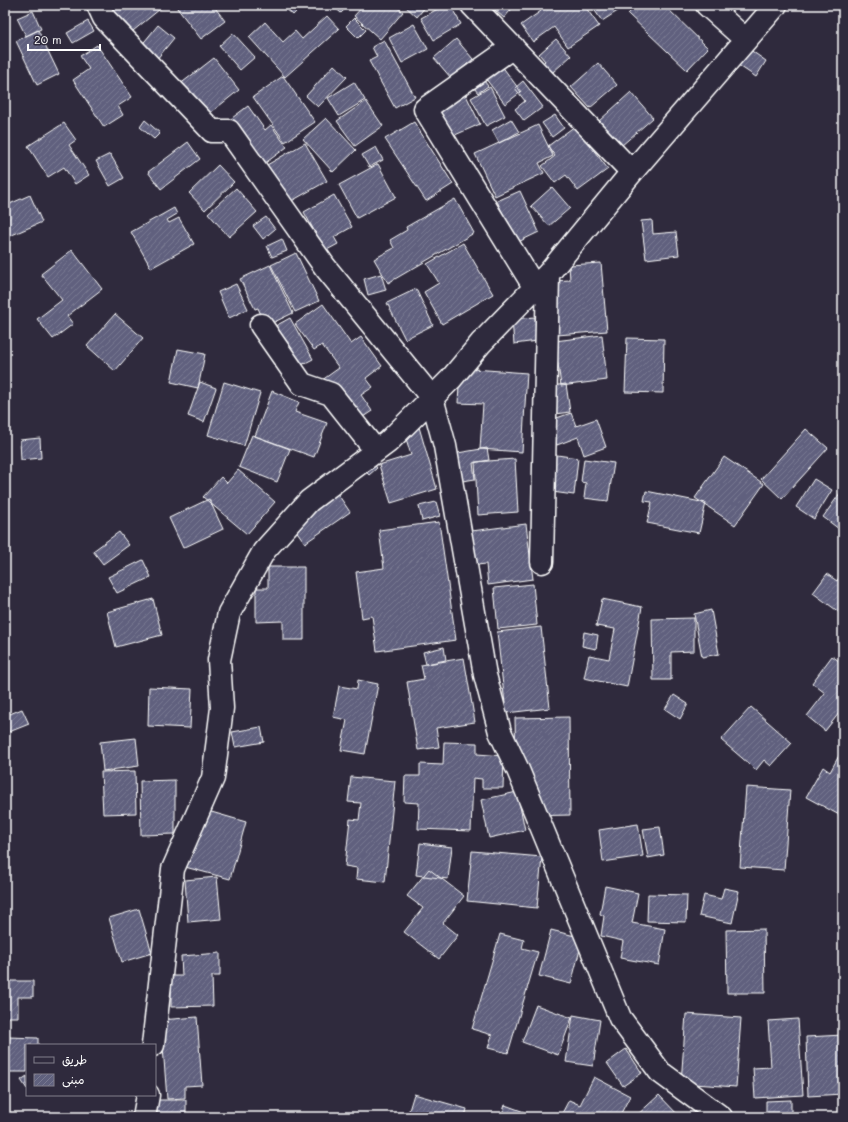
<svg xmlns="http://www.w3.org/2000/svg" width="848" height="1122" font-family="Mali,'Playpen Sans Arabic',sans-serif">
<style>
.building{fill:url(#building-hatch);stroke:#fff}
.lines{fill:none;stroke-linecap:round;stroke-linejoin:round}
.minor-casing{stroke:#fff;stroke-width:25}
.minor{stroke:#2f2a3d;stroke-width:22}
</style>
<defs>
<pattern id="building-hatch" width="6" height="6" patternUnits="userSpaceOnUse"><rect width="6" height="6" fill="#60617e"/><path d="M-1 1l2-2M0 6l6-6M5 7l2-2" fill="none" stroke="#787991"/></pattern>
</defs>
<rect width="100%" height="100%" fill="#2f2a3d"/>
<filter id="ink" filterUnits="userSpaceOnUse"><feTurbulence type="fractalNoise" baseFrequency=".025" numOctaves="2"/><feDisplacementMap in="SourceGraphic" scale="8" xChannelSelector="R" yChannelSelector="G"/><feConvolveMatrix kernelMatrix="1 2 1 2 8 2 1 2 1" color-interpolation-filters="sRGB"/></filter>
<g filter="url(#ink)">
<path class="building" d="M104,5H165L128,35Z
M182,5H213L225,21L201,39L177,8Z
M282,5H303L293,15Z
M332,5H349L341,13Z
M364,5H395L403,12L380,39L354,16Z
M404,5H427L417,17Z
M445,5H450L461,24L434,40L421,18Z
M489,5H515L504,18Z
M537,5H584L599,26L568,47L554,27L533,42L521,25L541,11Z
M591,5H627L602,21Z
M637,5H664L708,48L687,70L628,14Z
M33,11L41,29L26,36L17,18Z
M327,16L339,29L285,77L249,37L265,22L283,42L295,31L302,39Z
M354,18L366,30L358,38L346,26Z
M88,21L94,31L73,43L67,33Z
M414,24L428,49L402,63L389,38Z
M158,25L174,38L152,65L136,52Z
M38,30L59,74L37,85L16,41Z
M233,33L255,57L240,70L219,46Z
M456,39L473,59L451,78L434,58Z
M556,39L571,56L544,80L535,71L545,61L539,54Z
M384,40L415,97L395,108L369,61L377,57L372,47Z
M97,45L132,97L118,106L123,115L104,127L73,80L89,69L80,56Z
M746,47L766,61L756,77L735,63Z
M214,58L239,90L204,118L179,85Z
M499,62L521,92L505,104L482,74Z
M598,63L617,85L590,108L571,87Z
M334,65L347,77L318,107L306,96Z
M283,76L315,122L285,142L253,97Z
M481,77L488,86L478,93L471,84Z
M523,81L543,107L524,121L515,109L525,101L515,88Z
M354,82L365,100L339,116L328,98Z
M490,87L505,116L486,126L471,98Z
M464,91L480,124L446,139L431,106Z
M631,92L653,118L621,146L599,121Z
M366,101L383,126L355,146L337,121Z
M248,106L265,130L271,125L287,147L253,172L220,127Z
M555,115L564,128L552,137L542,123Z
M326,118L356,150L333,172L303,139Z
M511,119L519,132L499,143L492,130Z
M145,120L160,133L154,139L140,127Z
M414,122L453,184L426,201L385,139Z
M64,123L76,140L69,145L89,175L75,184L64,167L48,177L28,146Z
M538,125L553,156L539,163L544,173L495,196L475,154Z
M575,126L608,169L578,191L566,175L555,183L542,166L555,156L548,146Z
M188,142L200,159L161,189L148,172Z
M305,143L327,181L281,207L260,169Z
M376,147L383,160L369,167L362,155Z
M110,154L124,178L110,186L96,161Z
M378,164L396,197L357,218L339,185Z
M218,165L234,182L205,210L189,193Z
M552,187L570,208L549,226L531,206Z
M236,188L257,212L229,237L208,213Z
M520,191L539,232L516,243L497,201Z
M30,195L42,222L5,238V206Z
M334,195L352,227L334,237L338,244L325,251L304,212Z
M455,199L474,233L388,283L374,259L394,248L390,240L407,230L406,227Z
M174,208L177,214L167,220L169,223L179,218L194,244L151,268L131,232Z
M266,217L275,229L263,239L253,226Z
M652,220L653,234L676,232L679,255L646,259L641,221Z
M282,239L287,251L272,257L267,246Z
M463,243L493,294L442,324L424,292L439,283L427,264Z
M72,250L102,289L67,316L73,324L53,339L37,319L62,300L41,274Z
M296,253L319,301L295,312L271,265Z
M601,263L607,331L557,335L553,281L570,280L569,265Z
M270,265L293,313L266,326L258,308L255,309L240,279Z
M381,274L386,290L368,295L364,279Z
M236,284L248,309L229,318L218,292Z
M416,289L433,325L405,339L387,303Z
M323,304L351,344L361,337L382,366L366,378L373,387L361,395L372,411L351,425L318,383L339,368L322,345L314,350L295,324Z
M115,314L143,338L115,371L87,346Z
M535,317L537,341L514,344L512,319Z
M290,318L313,359L290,371L268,330Z
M602,335L607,380L561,386L555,341Z
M627,338L664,339L663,393L625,392Z
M178,349L205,354L198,388L171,382Z
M460,368L527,373L522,452L480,449L483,404L458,403Z
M200,382L216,388L204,422L188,416Z
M224,382L260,393L244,446L208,435Z
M566,384L570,412L555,414L551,386Z
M272,391L299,402L295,412L327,423L314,457L255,436Z
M571,413L576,426L596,419L606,447L584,455L578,437L557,445L548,421Z
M419,427L437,489L391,503L379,465L411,455L404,432Z
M806,429L828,448L782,499L761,479Z
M252,435L290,449L277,482L239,467Z
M40,438L41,458L21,460L20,440Z
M487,448L489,460L473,463L475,479L450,483L446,455Z
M543,453L578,458L574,495L538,490Z
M724,457L764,484L735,525L695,498Z
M369,458L377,468L369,475L360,465Z
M515,459L518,512L478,515L475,462Z
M584,459L614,463L608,501L584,498L586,483L581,482Z
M238,470L275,502L247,534L203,497L221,477L227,483Z
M814,479L832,490L814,519L796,507Z
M331,484L350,512L305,543L286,516Z
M843,489V532L823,517Z
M646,491L706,503L699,533L647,523L652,502L644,501Z
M209,499L223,529L183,548L169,518Z
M436,502L440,516L422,521L419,506Z
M439,522L456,640L377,651L372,616L362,618L356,572L384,568L379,530Z
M526,524L533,579L488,585L486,564L468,566L464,532Z
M119,532L129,545L103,564L93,551Z
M143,560L151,577L117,593L108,577Z
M268,567H304V640H283V621L256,622V588H268Z
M843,572V615L813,593L827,574L837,581Z
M533,584L537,625L498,629L494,588Z
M153,599L162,635L116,647L107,612Z
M602,599L642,607L627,687L584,678L589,655L609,659L615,629L596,626Z
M711,610L719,654L702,657L694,614Z
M694,618V651L671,652V680H653L652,619Z
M541,627L550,708L506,713L497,632Z
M584,632L598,635L596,649L582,646Z
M444,647L446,660L426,664L423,652Z
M832,656L843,664V708L825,731L807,716L825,693L812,683Z
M464,658L475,722L436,728L439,747L418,750L407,682L424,679L421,665Z
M358,680L378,684L365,754L341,750L347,720L333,717L339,686L357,689Z
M149,687L192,689L190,728L148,726Z
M674,695L688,704L680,719L665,709Z
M751,707L792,743L771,766L764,760L756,770L721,740Z
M22,709L29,724L9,732L5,723V716Z
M569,717L570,815L526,816L516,767L515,718Z
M261,727L264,742L235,747L232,732Z
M136,738L139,766L103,771L100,742Z
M444,742L477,743V754L504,756L503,788H482V779L473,778L471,831L418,829L419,803L404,802L405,776H420V764L443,765Z
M841,752L843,753V817L806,797L823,767L830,772Z
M135,771L136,813L103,814L101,772Z
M351,777L395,781L385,882L356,879L357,868L345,866L350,819L359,820L361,803L348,802Z
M175,780V834L141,835L140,781Z
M746,787L790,790L784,870L740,867Z
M517,792L525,830L489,838L481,800Z
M201,809L246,822L230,879L185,867Z
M638,824L643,856L603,862L599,830Z
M660,827L664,855L648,858L643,829Z
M420,843L452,847L448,879L416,875Z
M472,851L542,857L537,908L467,901Z
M429,869L464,896L443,923L458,935L439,959L404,932L423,908L407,896Z
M217,877L221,919L188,922L185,880Z
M605,886L638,893L632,923L665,929L659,965L620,958L623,941L601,936L604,916L600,914Z
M724,888L739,891L732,923L699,916L704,895L721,899Z
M648,894L687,895L686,922L647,921Z
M139,909L152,953L122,962L109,918Z
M764,929L765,993H727L726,930Z
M551,930L583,938L571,984L539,976Z
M500,934L524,940L522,948L538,952L508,1053L488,1048L492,1035L472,1029Z
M220,953V976H212L213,1006L171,1007V976H182L181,956Z
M5,981H33V997H18V1017H5Z
M536,1005L572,1018L558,1055L522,1042Z
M686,1014L741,1018L736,1087L681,1083Z
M573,1015L600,1020L593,1066L566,1062Z
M197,1017L202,1085L185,1086V1098L167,1099L161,1020Z
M798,1019L803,1095L755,1098L753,1068L771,1067L768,1021Z
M843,1035V1094L808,1096L806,1037Z
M8,1037L38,1038V1045H27V1072H8Z
M626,1049L642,1073L623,1086L607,1063Z
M27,1076V1089L21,1080Z
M594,1077L630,1096L619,1117H560L569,1100L580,1105Z
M414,1094L467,1109L465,1117H407Z
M659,1095L680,1117H635Z
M146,1100H186V1117H146Z
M791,1100V1117H766V1101Z
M505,1105L538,1117H501Z"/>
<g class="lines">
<g class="minor-casing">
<path id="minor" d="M98,5L104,18L212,131H229L325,267L432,398L445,446L485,675L500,732L518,770L620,1018L660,1072L721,1117
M472,5L632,172
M707,5L746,40
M513,47L425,109L535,288
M261,325L302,384L331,394L376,451
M542,562L548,274
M153,1045L173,869L213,778L222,708L219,660L229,613L264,551L309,501L388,442L451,379L481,343L548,274L632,172L776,5
M144,1117L148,1095"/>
</g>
<use href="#minor" class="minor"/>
</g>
</g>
<rect width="848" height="1122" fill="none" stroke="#2f2a3d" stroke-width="20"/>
<rect x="10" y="10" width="828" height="1102" fill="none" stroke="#fff" stroke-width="1.5" filter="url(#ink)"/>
<rect x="26" y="1044" width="130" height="52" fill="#2f2a3d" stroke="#827f8b"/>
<rect x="34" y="1057" width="20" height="6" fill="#2f2a3d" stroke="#827f8b"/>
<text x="62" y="1064" font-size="12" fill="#ffffff">طريق</text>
<rect x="34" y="1074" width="20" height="12" fill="url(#building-hatch)" stroke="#827f8b"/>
<text x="62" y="1084" font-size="12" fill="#ffffff">مبنى</text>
<path d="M28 44v6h72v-6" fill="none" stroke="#ffffff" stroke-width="2"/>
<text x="34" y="44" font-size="12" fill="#ffffff" stroke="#2f2a3d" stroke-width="3" paint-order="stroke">20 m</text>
</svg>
